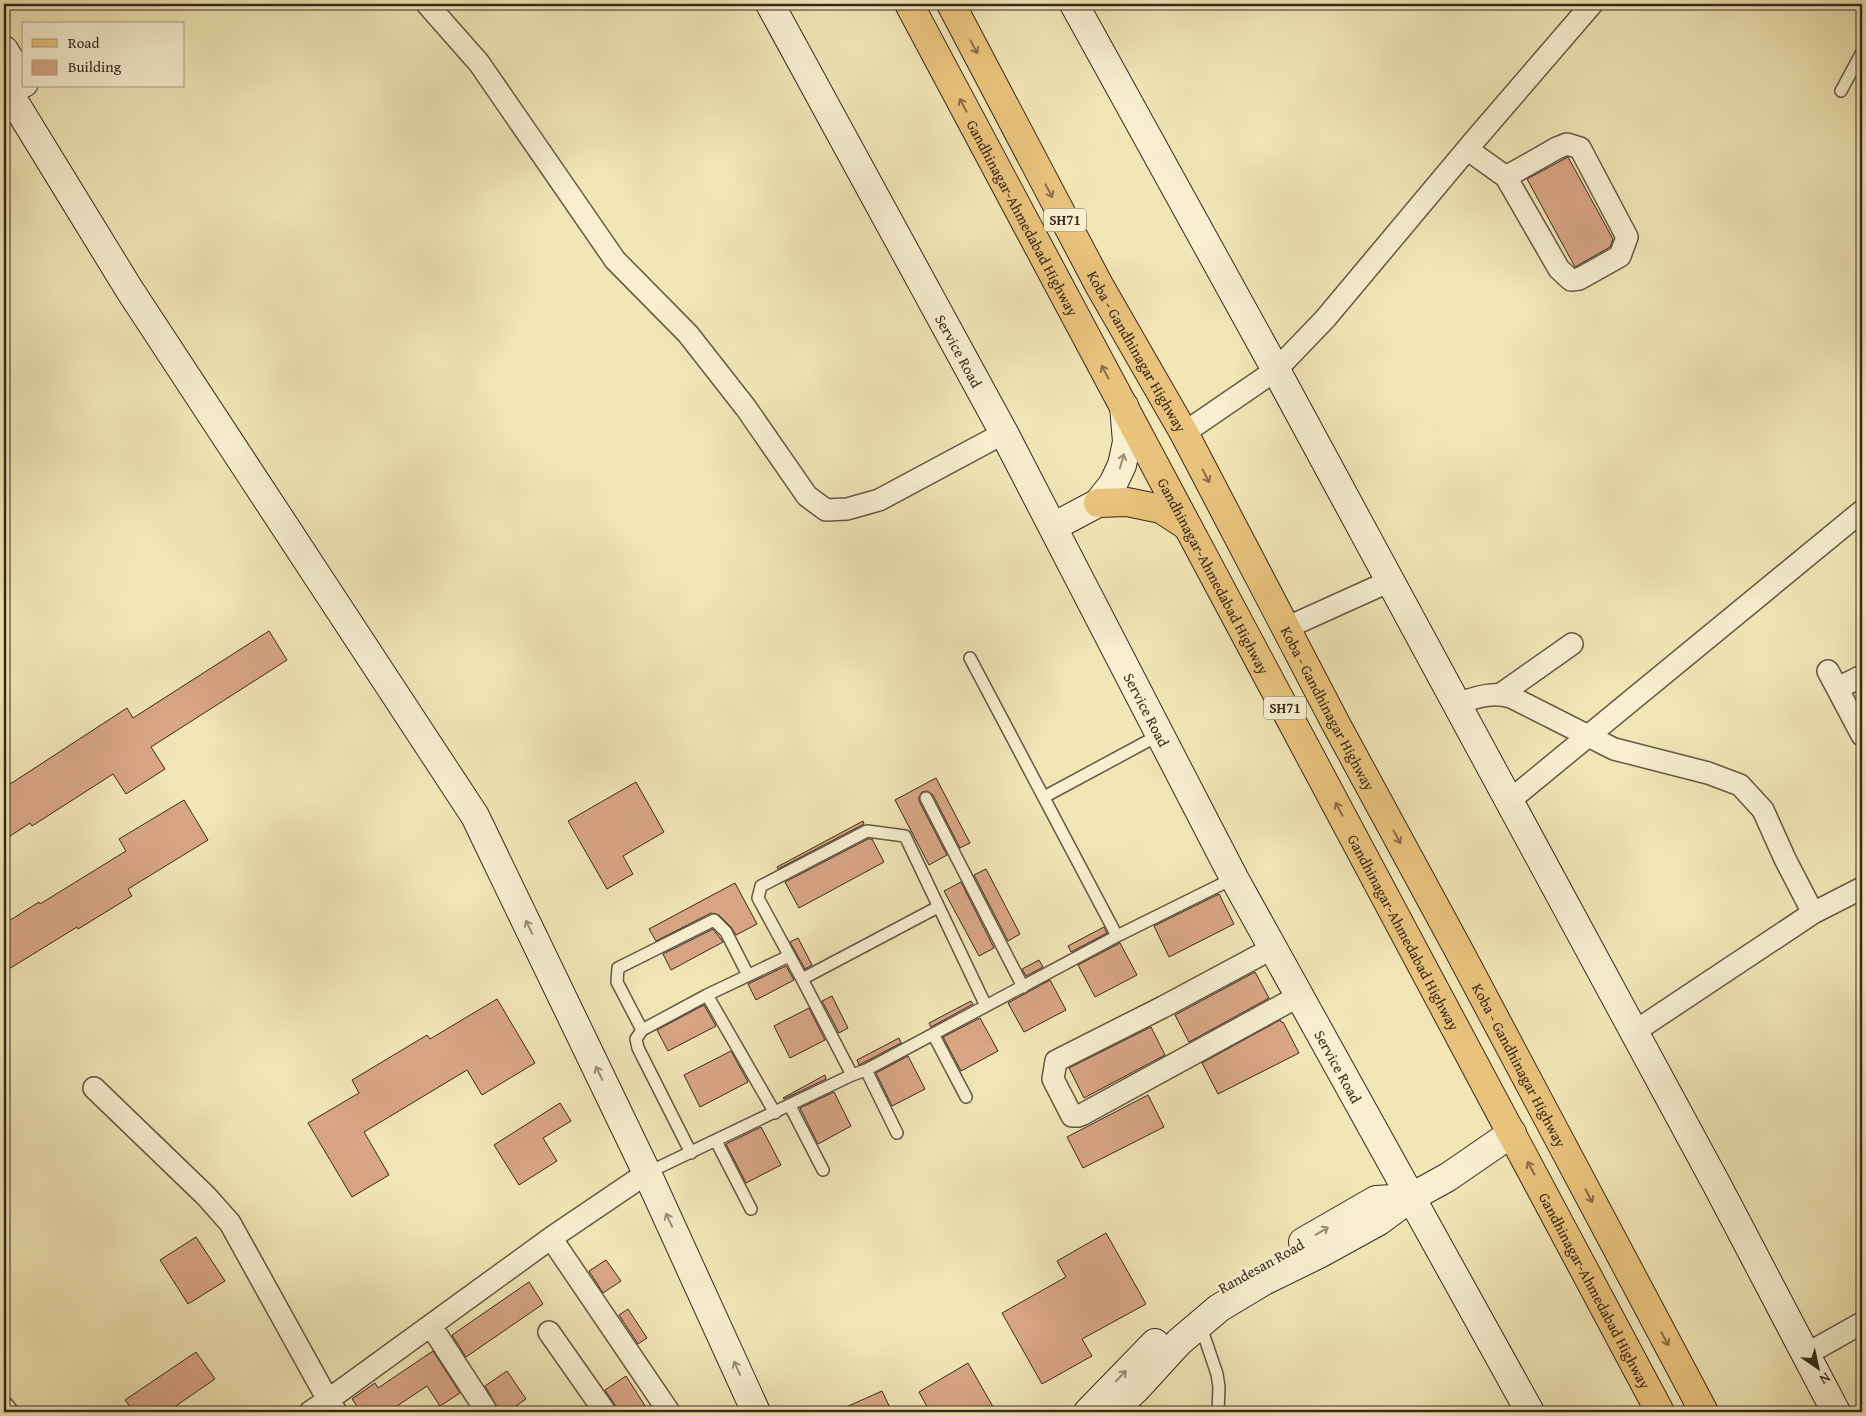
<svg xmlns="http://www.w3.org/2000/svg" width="1866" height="1416" font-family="'Gentium Book Plus',serif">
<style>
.building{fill:#d9a686;stroke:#39281c}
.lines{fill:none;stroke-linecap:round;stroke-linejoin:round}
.lane-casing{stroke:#675843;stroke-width:14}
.street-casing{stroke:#675843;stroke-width:24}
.secondary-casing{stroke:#39281c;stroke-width:30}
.primary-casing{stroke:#39281c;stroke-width:30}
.lane{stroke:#f7efd0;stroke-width:11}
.street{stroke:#f7efd0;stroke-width:21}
.secondary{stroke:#f7efd0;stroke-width:28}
.primary{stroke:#e9c37c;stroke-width:28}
.oneway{stroke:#886e47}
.oneway2{stroke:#988c76}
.labels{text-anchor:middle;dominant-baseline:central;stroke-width:5;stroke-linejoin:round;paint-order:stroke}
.shield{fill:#f7efd0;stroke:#726452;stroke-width:1}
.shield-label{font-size:14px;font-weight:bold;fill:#39281c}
.street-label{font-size:15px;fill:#39281c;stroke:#f7efd0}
</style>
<rect width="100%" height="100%" fill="#f2e6b7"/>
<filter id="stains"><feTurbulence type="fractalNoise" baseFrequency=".004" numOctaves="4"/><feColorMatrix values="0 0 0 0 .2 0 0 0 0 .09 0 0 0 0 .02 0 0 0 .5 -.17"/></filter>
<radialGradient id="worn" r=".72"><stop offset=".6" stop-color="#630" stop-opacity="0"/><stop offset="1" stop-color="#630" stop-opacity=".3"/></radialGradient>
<path class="building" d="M1568,157L1613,239L1610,247L1575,267L1527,179Z
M269,631L287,660L151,747L165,769L126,794L113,774L32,826L30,823L4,840V788L127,708L133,718Z
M936,778L970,843L960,848L933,795L927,791L922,792L919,797V801L947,855L929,865L895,800Z
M636,782L664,832L623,856L633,874L607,889L568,821Z
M184,800L208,840L128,889L132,896L78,929L77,927L4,972V924L39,902L40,904L126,851L119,839Z
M863,821L864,824L778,869L777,867Z
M868,839H872L884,862L799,908L785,882Z
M986,869L1020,934L1008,941L974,875Z
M961,882L994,948L979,956L944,891Z
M735,883L757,924L736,935L731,927L719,915L711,913L656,941L649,929Z
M1219,894L1234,924L1169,957L1154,926Z
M1104,927L1107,933L1071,952L1068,946Z
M713,929L723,942L671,970L663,954Z
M798,938L812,965L805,969L790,942Z
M1120,943L1137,975L1095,997L1078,965Z
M1039,960L1043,967L1026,976L1022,969Z
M786,966L794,980L756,1000L748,984Z
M1255,972L1269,998L1189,1042L1175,1015Z
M1050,980L1066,1010L1024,1032L1008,1003Z
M832,996L848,1028L839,1033L822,1001Z
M497,999L535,1063L482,1095L467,1070L364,1132L389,1175L352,1197L308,1123L359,1093L352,1080L427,1035L430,1039Z
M971,1001L973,1004L931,1027L929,1023Z
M704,1005L716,1026L668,1051L657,1030Z
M809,1008L825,1040L790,1058L774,1026Z
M980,1018L998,1051L961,1071L943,1037Z
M1280,1020L1282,1023L1283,1022L1299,1053L1218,1094L1202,1063Z
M1151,1027L1165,1055L1084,1098L1069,1068Z
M899,1038L901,1043L859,1065L857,1060Z
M731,1051L748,1082L700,1107L684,1075Z
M908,1056L925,1089L892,1106L876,1073Z
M825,1075L826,1079L784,1099L783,1098Z
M834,1092L851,1126L818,1144L800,1108Z
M1148,1095L1164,1127L1083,1168L1067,1137Z
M560,1103L571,1121L543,1138L557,1161L519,1185L494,1145Z
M761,1127L781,1165L746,1183L726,1144Z
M1106,1233L1146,1304L1082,1339L1092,1356L1042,1384L1002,1313L1066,1277L1057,1261Z
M196,1237L225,1281L188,1304L160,1260Z
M606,1260L621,1281L603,1293L589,1271Z
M529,1282L543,1304L466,1357L452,1335Z
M628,1309L647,1338L638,1344L619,1315Z
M433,1351L460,1393L440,1406L427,1386L388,1412H361L352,1399L375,1383L378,1388Z
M196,1352L215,1379L167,1412H134L125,1400Z
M968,1363L996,1412H930L919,1392Z
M507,1371L526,1399L507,1412H500L485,1386Z
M626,1376L649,1412H617L615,1405L605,1390Z
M882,1391L892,1412H835Z"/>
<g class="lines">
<g class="lane-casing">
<path id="lane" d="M1841,91L1862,52
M970,658L1117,936
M1044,797L1159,735
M926,798L1023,987
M802,979L938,907
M707,995L775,1113
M642,1030L617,982L618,968L714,920L726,932L748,975
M933,1034L966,1097
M866,1070L897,1133
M852,1075L802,979L758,898L761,886L867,831L905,836L986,1006
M790,1106L823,1170
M716,1141L751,1209
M691,1153L638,1048L636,1039L642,1030L707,995L789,956
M647,1173L852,1075L866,1070L1117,936L1234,878
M1200,1324L1217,1374L1219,1387L1218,1412"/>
</g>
<g class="street-casing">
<path id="street" d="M427,4L479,63L615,260L688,334L746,408L807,496L826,510L847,509L879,500L1004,433
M1467,149L1506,177L1559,269L1571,280L1579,279L1620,256L1627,237L1580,148L1567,144L1557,148L1506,177
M1184,433L1276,370L1325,319L1474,141L1592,4
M1286,628L1390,581
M1828,671L1862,735
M1838,688L1862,676
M1501,694L1572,644
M1456,704C1475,698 1492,691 1511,697L1614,749L1708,773L1740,785L1763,810L1785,859L1813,913
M1509,801L1862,511
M1273,948L1163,1007L1056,1061L1053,1079L1072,1116H1078L1083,1114L1299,996
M1634,1032L1813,913L1862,888
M94,1088L206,1196L230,1223L328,1400L310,1412
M551,1238L669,1412
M431,1326L487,1412
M549,1332L605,1412
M1805,1355L1862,1323
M4,1408L7,1412
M336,1412L328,1400L551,1238L647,1173"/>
</g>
<g class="secondary-casing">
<g id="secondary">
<path id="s1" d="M770,4L1004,433L1234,878L1530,1412"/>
<path d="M1074,4L1276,370L1717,1185L1836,1412"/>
<path d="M4,50L24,83"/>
<path d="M4,85L129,289L475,816L647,1173L756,1412"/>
<path d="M1053,527L1098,503L1113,484L1122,465L1127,442L1124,406"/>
<path d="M1303,1242L1376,1200L1410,1198"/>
<path d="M1088,1412L1155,1343"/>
<path d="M1111,1412L1135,1390L1179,1342L1219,1308L1264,1281L1319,1254L1379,1221L1410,1198L1448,1177L1512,1133"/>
</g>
</g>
<g class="primary-casing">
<g id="primary">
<path id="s2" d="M909,4L1660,1412"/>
<path id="s3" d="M951,4L1099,285L1184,433L1336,724L1457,947L1704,1412"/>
<path d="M1098,503L1127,502L1161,509L1187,526"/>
</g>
</g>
<use href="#lane" class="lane"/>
<use href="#street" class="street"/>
<use href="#secondary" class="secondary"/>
<use href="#primary" class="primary"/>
</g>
<defs><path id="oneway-shaft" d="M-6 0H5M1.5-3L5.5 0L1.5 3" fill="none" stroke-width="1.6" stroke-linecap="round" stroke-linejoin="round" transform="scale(1.25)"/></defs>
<g class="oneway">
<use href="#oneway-shaft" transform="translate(974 47) rotate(62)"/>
<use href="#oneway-shaft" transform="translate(963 105) rotate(-118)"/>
<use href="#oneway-shaft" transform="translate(1049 191) rotate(62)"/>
<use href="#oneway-shaft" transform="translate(1105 372) rotate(-118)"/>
<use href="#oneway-shaft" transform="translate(1206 476) rotate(62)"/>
<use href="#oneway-shaft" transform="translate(1339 809) rotate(-118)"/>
<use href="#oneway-shaft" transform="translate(1397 837) rotate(62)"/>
<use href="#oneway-shaft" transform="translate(1531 1168) rotate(-118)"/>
<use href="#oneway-shaft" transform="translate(1589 1196) rotate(62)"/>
<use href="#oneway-shaft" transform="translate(1665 1339) rotate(62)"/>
</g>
<g class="oneway2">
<use href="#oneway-shaft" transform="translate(1122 461) rotate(-74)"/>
<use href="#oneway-shaft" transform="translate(529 927) rotate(-116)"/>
<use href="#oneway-shaft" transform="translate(599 1073) rotate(-116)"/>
<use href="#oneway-shaft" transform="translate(669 1220) rotate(-115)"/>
<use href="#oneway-shaft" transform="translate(1322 1231) rotate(-31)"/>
<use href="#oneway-shaft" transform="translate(737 1368) rotate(-114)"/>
<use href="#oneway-shaft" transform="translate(1121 1376) rotate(-46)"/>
</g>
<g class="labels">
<g class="shield">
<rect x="1044" y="208.5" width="42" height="23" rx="4"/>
<rect x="1264" y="696.5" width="42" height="23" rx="4"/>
</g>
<g class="shield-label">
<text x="1065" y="220">SH71</text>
<text x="1285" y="708">SH71</text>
</g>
<g class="street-label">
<text stroke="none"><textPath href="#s2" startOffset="242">Gandhinagar-Ahmedabad Highway</textPath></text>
<text stroke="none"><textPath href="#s1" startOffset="395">Service Road</textPath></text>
<text stroke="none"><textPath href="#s3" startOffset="394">Koba - Gandhinagar Highway</textPath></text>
<text stroke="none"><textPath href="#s2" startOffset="648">Gandhinagar-Ahmedabad Highway</textPath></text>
<text stroke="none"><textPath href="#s3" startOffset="799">Koba - Gandhinagar Highway</textPath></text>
<text stroke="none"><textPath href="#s1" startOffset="800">Service Road</textPath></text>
<text stroke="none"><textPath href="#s2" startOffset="1052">Gandhinagar-Ahmedabad Highway</textPath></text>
<text stroke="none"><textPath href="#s3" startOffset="1204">Koba - Gandhinagar Highway</textPath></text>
<text stroke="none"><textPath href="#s1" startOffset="1205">Service Road</textPath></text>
<text transform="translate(1261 1266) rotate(-29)">Randesan Road</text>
<text stroke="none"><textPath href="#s2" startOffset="1458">Gandhinagar-Ahmedabad Highway</textPath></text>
</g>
</g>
<rect width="1866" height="1416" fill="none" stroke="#f2e6b7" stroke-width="20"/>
<rect x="5" y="5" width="1856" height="1406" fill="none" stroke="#39281c" stroke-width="2.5"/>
<rect x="10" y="10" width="1846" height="1396" fill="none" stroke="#39281c"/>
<rect x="22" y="22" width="162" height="65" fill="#f7efd0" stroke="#ab9f88"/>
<rect x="32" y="39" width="25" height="8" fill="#e9c37c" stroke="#ab9f88"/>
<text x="68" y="48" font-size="15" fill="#39281c">Road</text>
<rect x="32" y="60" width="25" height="15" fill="#d9a686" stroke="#ab9f88"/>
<text x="68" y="72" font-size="15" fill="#39281c">Building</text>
<g transform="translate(1818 1368) rotate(146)" stroke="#f7efd0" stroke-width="4" paint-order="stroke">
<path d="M0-4L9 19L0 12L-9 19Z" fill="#39281c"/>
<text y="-8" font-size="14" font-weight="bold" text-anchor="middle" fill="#39281c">N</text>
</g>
<rect width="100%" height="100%" filter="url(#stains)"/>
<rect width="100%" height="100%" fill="url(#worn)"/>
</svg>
